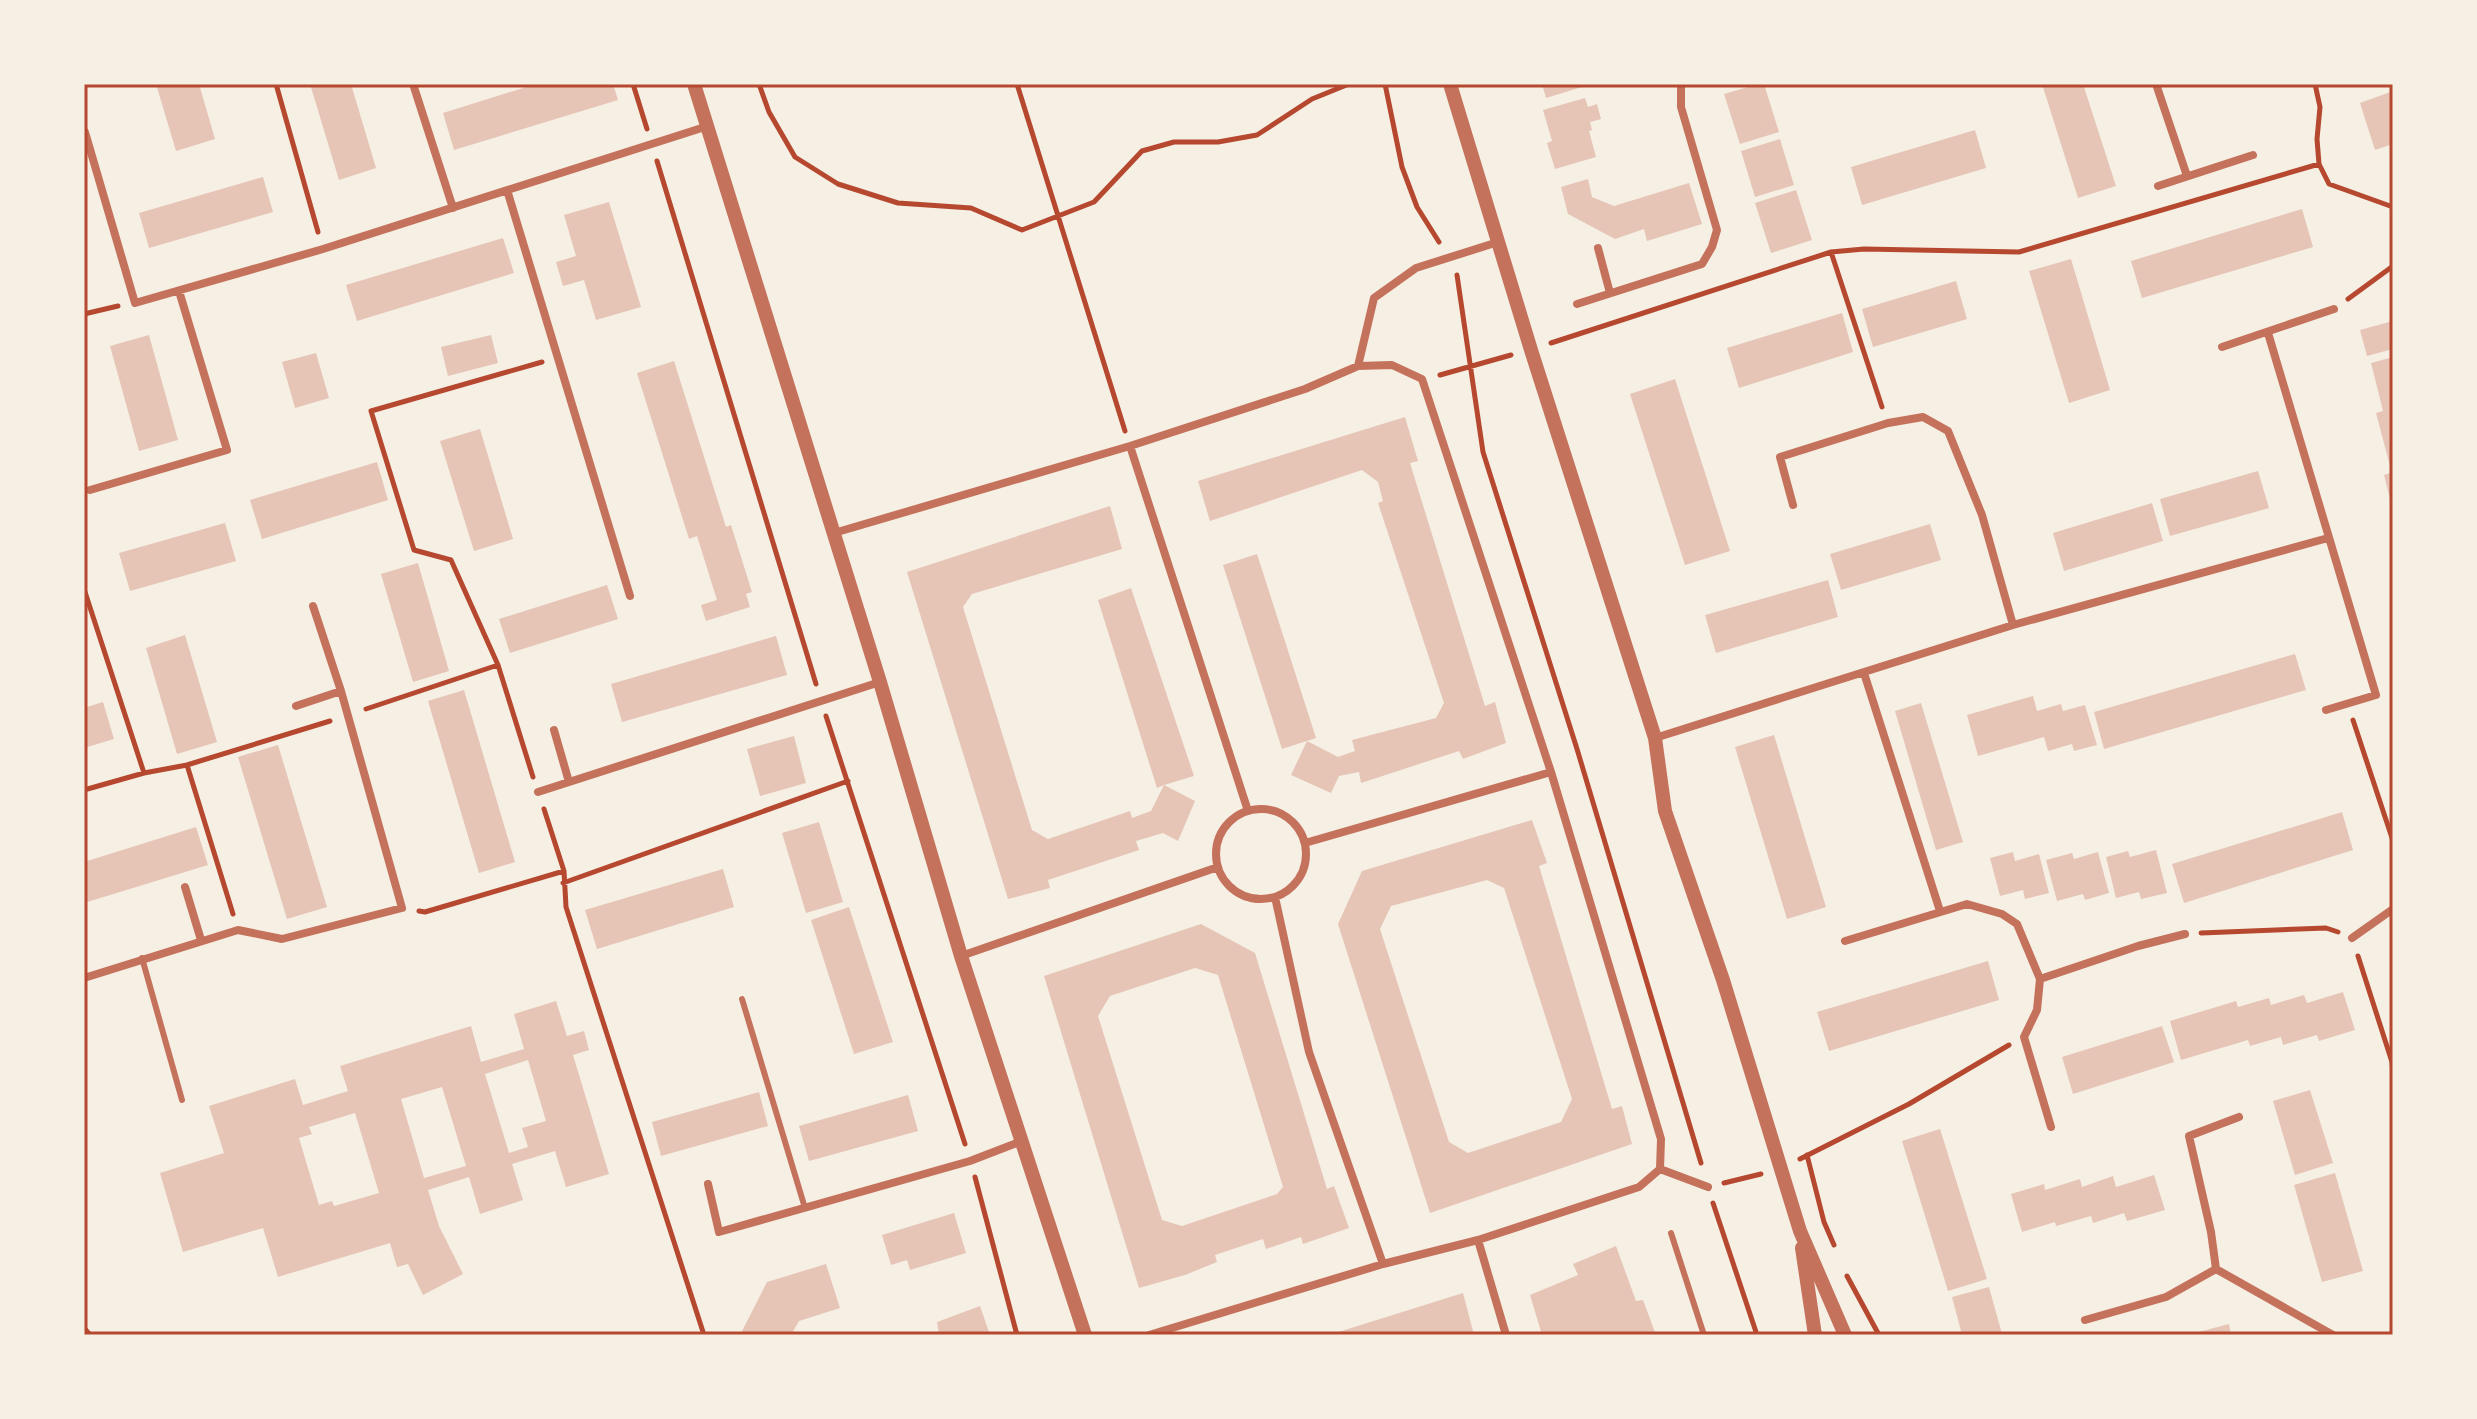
<svg xmlns="http://www.w3.org/2000/svg" width="2477" height="1419" font-family="Arial,sans-serif">
<style>
.building{fill:#e6c5b7;fill-rule:evenodd}
.lines{fill:none;stroke-linecap:round;stroke-linejoin:round}
.path{stroke:#b5482f;stroke-width:5}
.service{stroke:#c5725c;stroke-width:6}
.minor{stroke:#c5725c;stroke-width:8}
.tertiary{stroke:#c5725c;stroke-width:14}
.neatline{fill:none;stroke:#b5482f;stroke-width:3}
</style>
<rect width="100%" height="100%" fill="#f6efe4"/>
<path class="building" d="M156,84H199L215,139L176,151Z
M310,84H351L376,168L339,180Z
M536,84H613L618,100L454,150L443,113Z
M1542,84H1582V87L1546,98Z
M1758,84H1764L1779,132L1740,144L1724,94Z
M2042,84H2083L2116,186L2078,198Z
M2393,91V144L2375,150L2360,103Z
M1585,98L1588,107L1597,104L1601,119L1590,122L1592,130L1589,131L1596,157L1555,169L1547,143L1552,141L1543,110Z
M1975,130L1986,168L1862,205L1851,167Z
M1780,139L1794,185L1755,197L1741,151Z
M263,177L273,212L149,248L139,213Z
M1588,179L1592,197L1614,206L1689,183L1702,224L1647,241L1644,229L1615,239L1568,214L1561,187Z
M1796,190L1812,240L1771,253L1755,203Z
M609,202L641,307L596,320L584,280L563,286L556,262L576,256L564,215Z
M2302,209L2313,247L2142,298L2131,261Z
M503,238L514,273L357,321L346,285Z
M2071,259L2110,390L2069,403L2029,271Z
M1956,281L1967,319L1873,347L1862,309Z
M1842,313L1853,352L1739,388L1727,348Z
M2393,321V349L2367,356L2360,330Z
M149,335L178,440L139,451L110,346Z
M491,335L498,363L448,376L441,347Z
M316,353L329,398L295,408L282,362Z
M2393,357V466H2390L2376,413L2383,411L2371,363Z
M674,361L726,527L731,525L752,592L746,594L750,607L706,621L701,605L717,600L697,536L689,539L637,373Z
M1675,379L1730,551L1685,565L1630,394Z
M1405,417L1418,461L1410,463L1485,706L1495,702L1506,743L1463,759L1459,751L1361,783L1359,772L1339,776L1331,793L1291,775L1307,741L1338,757L1355,751L1352,740L1436,718L1444,703L1378,503L1383,501L1378,482L1362,470L1210,521L1198,481Z
M480,429L513,539L474,551L440,441Z
M377,462L388,500L262,539L250,500Z
M2258,471L2269,508L2170,536L2160,499Z
M2393,472V507H2392L2384,475Z
M2152,503L2163,541L2064,571L2053,533Z
M1110,506L1122,549L972,594L963,607L1032,830L1048,839L1130,811L1132,818L1151,811L1164,785L1157,788L1098,600L1131,588L1194,776L1164,785L1195,801L1178,841L1163,833L1136,841L1139,850L1048,880L1050,888L1008,899L907,572Z
M225,523L236,561L130,591L119,553Z
M1930,524L1941,560L1841,590L1830,554Z
M1257,554L1316,738L1282,749L1223,565Z
M418,563L449,671L413,682L381,574Z
M1828,580L1838,617L1716,653L1705,615Z
M607,585L618,619L510,653L499,619Z
M185,635L217,742L177,754L146,648Z
M776,636L787,675L622,722L611,684Z
M2295,654L2306,690L2104,749L2094,712Z
M464,690L515,862L479,873L428,701Z
M2033,696L2037,711L2061,704L2063,711L2085,705L2097,745L2074,751L2072,744L2048,751L2044,737L1978,756L1967,715Z
M103,702L114,739L84,748V708Z
M1921,703L1963,842L1936,850L1895,711Z
M1774,735L1826,907L1787,919L1735,747Z
M794,736L806,783L760,796L747,749Z
M278,745L327,907L287,919L238,757Z
M2342,812L2353,850L2184,903L2172,864Z
M1532,820L1547,863L1539,866L1612,1109L1622,1106L1632,1144L1430,1213L1338,924L1362,871ZM1487,880L1504,888L1572,1099L1561,1122L1468,1153L1449,1142L1380,929L1391,906Z
M819,822L843,902L806,913L782,833Z
M196,827L208,865L84,903V862Z
M2156,850L2167,893L2141,899L2139,892L2116,898L2106,857L2128,851L2130,857Z
M2013,852L2015,861L2039,854L2049,893L2025,899L2023,890L2000,896L1990,858Z
M2098,852L2109,893L2085,900L2083,894L2057,901L2046,860L2072,853L2074,859Z
M723,869L734,907L597,949L585,910Z
M849,907L893,1042L854,1054L811,920Z
M1201,924L1255,953L1327,1189L1334,1186L1349,1228L1303,1244L1301,1237L1266,1249L1263,1239L1215,1255L1217,1262L1185,1275L1139,1288L1044,976ZM1195,968L1218,975L1283,1187L1277,1194L1182,1226L1162,1220L1098,1016L1110,996Z
M1988,961L1999,1000L1829,1051L1817,1012Z
M2343,992L2355,1030L2319,1041L2317,1035L2283,1045L2281,1037L2250,1046L2248,1040L2181,1060L2170,1021L2236,1001L2238,1007L2269,998L2271,1005L2304,995L2307,1003Z
M556,1001L567,1036L584,1031L589,1050L573,1055L609,1174L566,1187L555,1151L512,1164L523,1200L480,1214L469,1177L428,1190L439,1226L463,1274L423,1295L408,1264L397,1267L390,1243L278,1277L263,1228L183,1252L160,1173L224,1153L209,1106L295,1079L303,1105L348,1091L340,1066L471,1026L481,1062L524,1049L514,1014ZM528,1060L546,1121L522,1128L528,1147L509,1153L485,1074ZM442,1087L466,1166L424,1178L401,1099ZM355,1113L379,1193L334,1206L332,1201L319,1205L299,1138L312,1134L309,1127Z
M2162,1026L2174,1062L2073,1094L2062,1057Z
M2310,1090L2333,1163L2295,1175L2273,1101Z
M759,1092L768,1126L661,1156L652,1122Z
M908,1095L918,1131L809,1161L799,1126Z
M1940,1129L1987,1279L1948,1291L1902,1141Z
M2335,1173L2363,1271L2322,1282L2294,1185Z
M2154,1175L2165,1210L2127,1221L2124,1213L2093,1223L2091,1216L2056,1226L2055,1222L2022,1232L2011,1194L2044,1184L2045,1190L2080,1179L2082,1187L2113,1176L2116,1187Z
M954,1213L966,1253L910,1270L907,1260L891,1265L882,1235Z
M1616,1246L1636,1301L1643,1300L1656,1335H1542L1530,1295L1578,1275L1573,1264Z
M826,1264L840,1308L799,1321L791,1335H740L767,1282Z
M1989,1287L2002,1334L1962,1335L1952,1297Z
M1463,1293L1474,1335H1332V1334Z
M980,1306L990,1335H939L937,1322Z
M2229,1324L2231,1335H2191V1334Z"/>
<g class="lines">
<path class="path" d="M276,84L318,232
M633,84L647,129
M759,84L769,112L795,157L838,184L898,203L971,208L1022,230L1094,202L1142,151L1174,142H1218L1257,135L1312,99L1349,84
M1017,84L1125,431
M1385,84L1402,167L1417,207L1439,242
M2315,84L2320,107L2317,139L2319,164L2329,184L2393,207
M657,161L816,684
M1831,252L1882,407
M1457,275L1483,452L1577,749L1701,1163
M2348,299L2393,266
M84,314L118,306
M1551,343L1831,252L1864,249L2019,252L2319,164
M1440,375L1511,355
M84,589L144,773
M366,709L498,665
M826,716L965,1144
M2353,720L2393,841
M187,765L233,914
M533,777L498,665L451,560L414,550L371,411L542,362
M84,790L144,773L187,765L330,721
M544,809L564,871L566,907L704,1335
M563,883L848,781
M419,911L425,912L564,871
M2201,933L2326,928L2338,932
M2358,956L2392,1062L2393,1073
M1807,1155L1824,1222L1834,1245
M1800,1159L1909,1104L2009,1045
M975,1177L1017,1335
M1724,1183L1761,1174
M1713,1203L1757,1335
M1847,1276L1879,1335
M84,1328L90,1335"/>
<path class="service" d="M142,958L182,1100
M742,999L805,1208
M1671,1233L1704,1335"/>
<path class="minor" d="M413,84L453,208
M2156,84L2187,176
M85,132L135,303L323,249L708,126
M2158,186L2253,155
M507,190L630,596
M1598,248L1610,293
M1577,304L1702,264L1712,247L1717,230L1681,107V84
M2268,333L2376,695L2326,710
M2222,347L2334,309
M1358,366L1374,298L1416,268L1498,242
M1130,446L1248,811
M90,490L227,450L179,291
M1793,505L1780,457L1888,423L1923,417L1948,431L1982,515L2013,625
M834,533L1130,446L1305,389L1358,366L1392,365L1422,379L1551,772L1661,1139L1660,1169L1639,1187L1478,1240L1383,1264L1149,1335
M1864,673L1940,911
M296,706L341,691
M554,730L569,782
M1655,738L2013,625L2328,538
M538,792L880,682
M1216 854a45 45 0 1 1 90 0a45 45 0 1 1-90 0Z
M1305,843L1551,772
M185,887L201,940
M1275,897L1309,1052L1383,1264
M2352,938L2393,909
M1845,941L1967,904L2002,914L2017,924L2040,979
M961,956L1218,867
M84,978L238,930L282,939L402,908L341,691L313,606
M2239,1117L2189,1136L2211,1232L2216,1269L2333,1335
M2051,1127L2024,1037L2037,1010L2040,979L2138,946L2185,934
M1660,1169L1708,1187
M708,1184L719,1232L970,1161L1022,1141
M1478,1240L1506,1335
M2085,1320L2166,1297L2216,1269"/>
<path class="tertiary" d="M694,84L880,682L961,956L1085,1335
M1450,84L1531,350L1655,738L1665,811L1723,980L1800,1231L1845,1335
M1802,1248L1815,1335"/>
</g>
<rect width="2477" height="1419" fill="none" stroke="#f6efe4" stroke-width="172"/>
<rect x="86" y="86" width="2305" height="1247" class="neatline"/>
</svg>
